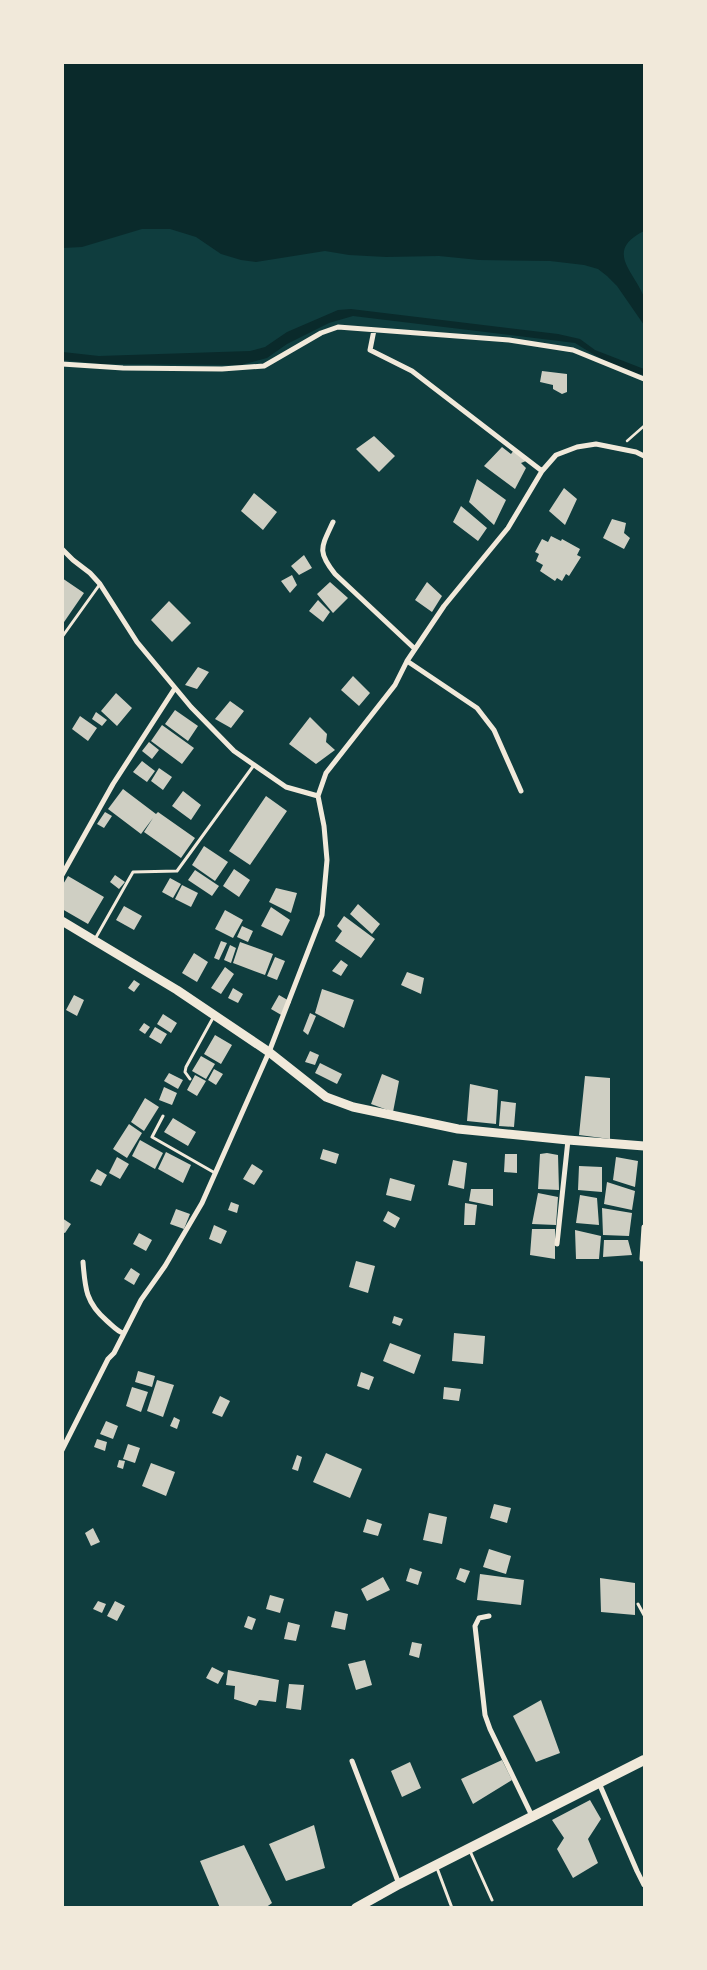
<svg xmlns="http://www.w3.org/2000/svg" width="707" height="1970" font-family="'Fira Sans Condensed',sans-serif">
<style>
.water{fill:#0a2a2b}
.building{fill:#cfcfc3}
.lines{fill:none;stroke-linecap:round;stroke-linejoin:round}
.path{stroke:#f1e9da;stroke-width:2.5}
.service{stroke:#f1e9da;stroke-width:3}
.minor{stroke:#f1e9da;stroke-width:5}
.tertiary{stroke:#f1e9da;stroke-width:9}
.primary{stroke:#f1e9da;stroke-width:10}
</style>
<rect width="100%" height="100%" fill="#0f3d3e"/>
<path class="water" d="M62,63H644V231C604,251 634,271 644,297C647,304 645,316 644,325L617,286L607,276L598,269L584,265L550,261L479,260L439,256L386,257L349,255L325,251L256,262L241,260L221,254L196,237L170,229H142L82,247L63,248Z
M351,309L558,334L580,339L595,350L644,369V375C620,371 596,356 575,343L353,316L329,323L287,344L267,358L241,365L101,364L63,360V352L99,356L250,351L265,347L287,332L338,310Z"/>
<path class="building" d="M542,371L567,374V392L562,394L553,389V385L540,382Z
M374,436L395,456L379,472L356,449Z
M502,447L511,454L514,450L526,461L521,463L526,468L515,489L484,466Z
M477,479L506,500L494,525L469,502Z
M564,488L577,499L565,525L549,511Z
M254,493L277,512L263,530L241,511Z
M461,506L487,528L478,541L453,522Z
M612,519L626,523L624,533L630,538L624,549L603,538Z
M551,536L561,541L562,539L580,549L577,555L581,557L569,576L566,574L562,581L557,578L555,581L540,571L543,565L536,561L539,554L535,552L542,539L548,542Z
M304,555L312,568L299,575L291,566Z
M292,575L297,585L290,593L281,581Z
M62,578L84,593L62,625Z
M330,582L348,598L333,613L317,594Z
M427,582L442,596L432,612L415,600Z
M318,600L330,612L323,622L309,611Z
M169,601L191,623L172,642L151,620Z
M198,667L209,672L197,689L185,685Z
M353,676L370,693L359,706L341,690Z
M116,693L132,708L117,726L101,711Z
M230,701L244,711L231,728L215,719Z
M175,710L198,726L188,741L165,724Z
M96,712L107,720L102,726L92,719Z
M80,716L97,728L88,741L72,729Z
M310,717L327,734L326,742L335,750L316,764L289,744Z
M162,725L194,748L182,764L151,741Z
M149,742L159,750L152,759L142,751Z
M142,761L155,771L147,782L133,772Z
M159,768L172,777L163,790L151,781Z
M123,789L156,814L158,812L195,838L181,858L144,832L153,818L141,834L108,809Z
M183,791L201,805L191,820L172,806Z
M266,796L287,811L250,865L229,851Z
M105,812L112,816L104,828L97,824Z
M204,846L228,862L215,881L192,865Z
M234,869L250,880L239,897L223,886Z
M195,870L219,886L212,896L188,880Z
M115,875L125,882L119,889L110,882Z
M68,876L104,897L88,924L62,909V886Z
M170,878L181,884L173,898L162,892Z
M182,885L198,893L191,907L175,899Z
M276,888L297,893L291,913L269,902Z
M358,904L380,924L372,934L350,914Z
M124,906L142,916L134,930L116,920Z
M271,907L290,920L282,936L261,926Z
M225,910L243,920L233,938L215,929Z
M344,916L375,939L361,958L335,941L342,931L337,926Z
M242,926L253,931L248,942L237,937Z
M221,941L227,943L219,960L214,958Z
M240,942L273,954L265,975L233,963Z
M230,945L236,948L231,963L224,960Z
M194,953L208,962L197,982L182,973Z
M275,957L285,961L277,980L267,976Z
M341,960L348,965L341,976L332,971Z
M225,967L234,974L221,994L211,988Z
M407,972L424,978L421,994L401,985Z
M134,980L140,984L134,992L128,988Z
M233,988L243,994L238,1003L228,998Z
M322,989L354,1000L344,1028L315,1013Z
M74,995L84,1000L77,1016L66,1010Z
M279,995L291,1002L283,1016L271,1009Z
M310,1013L316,1016L308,1035L303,1031Z
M163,1014L177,1023L171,1033L157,1024Z
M144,1023L150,1027L145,1034L139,1030Z
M155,1027L167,1034L161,1044L149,1037Z
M215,1035L232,1045L221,1064L204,1054Z
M310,1051L319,1055L315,1065L305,1062Z
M201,1056L215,1064L206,1079L192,1071Z
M320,1063L342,1074L337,1084L315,1073Z
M214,1069L223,1074L216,1085L208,1080Z
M169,1073L183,1080L178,1089L164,1081Z
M382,1074L399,1081L393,1112L371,1104Z
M195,1075L206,1081L197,1096L187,1090Z
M585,1076L610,1078V1139L579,1135Z
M470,1084L498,1090L496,1124L467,1121Z
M164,1087L177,1093L172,1105L159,1100Z
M145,1098L159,1107L144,1131L131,1122Z
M501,1101L516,1103L514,1127L499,1126Z
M173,1118L196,1132L188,1146L164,1132Z
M129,1124L142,1133L127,1158L113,1149Z
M140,1140L163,1153L155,1169L132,1156Z
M323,1149L339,1154L336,1164L320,1159Z
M166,1152L191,1165L183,1183L158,1169Z
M547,1153L558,1155L559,1190L538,1189L540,1154Z
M505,1154H517V1173L504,1172Z
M117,1157L129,1164L120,1179L109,1173Z
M616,1157L638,1161L635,1187L613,1180Z
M453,1160L467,1163L464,1189L448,1185Z
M252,1164L263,1171L254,1185L243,1179Z
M579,1166L602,1167V1192L578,1190Z
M97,1169L107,1175L101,1186L90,1181Z
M390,1178L415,1185L411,1201L386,1195Z
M607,1182L635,1191L632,1210L604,1204Z
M471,1189H493V1206L469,1201Z
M538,1193L558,1197L556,1225L532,1224Z
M580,1195L597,1198L599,1225L576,1223Z
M231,1202L239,1205L237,1213L228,1210Z
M465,1203L477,1205L475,1225H464Z
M602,1208L632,1213L629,1236L603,1235Z
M176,1209L190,1214L184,1229L170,1224Z
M388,1211L400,1218L395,1228L383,1221Z
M62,1218L71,1224L65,1233L62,1232Z
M214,1225L227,1231L221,1244L209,1239Z
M532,1229H555V1259L530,1255Z
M575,1230L601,1236L599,1259H576Z
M139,1233L152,1240L146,1251L133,1244Z
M604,1240H628L632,1255L603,1257Z
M356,1261L375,1266L368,1293L349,1287Z
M131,1268L140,1274L134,1285L124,1279Z
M394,1316L403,1319L400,1326L392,1323Z
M454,1333L485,1336L483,1364L452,1361Z
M390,1343L421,1355L414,1374L383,1361Z
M138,1371L155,1376L152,1387L135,1382Z
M361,1372L374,1377L369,1390L357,1386Z
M157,1380L174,1385L163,1417L147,1411Z
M132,1387L148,1392L141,1412L126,1406Z
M444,1387L461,1389L459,1401L443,1399Z
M220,1396L230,1401L222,1417L212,1413Z
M174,1417L180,1420L177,1429L170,1426Z
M106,1421L118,1426L113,1439L100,1434Z
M97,1439L107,1442L105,1451L94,1447Z
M128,1444L140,1448L135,1463L123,1459Z
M326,1453L362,1469L350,1498L313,1482Z
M297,1455L302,1457L298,1471L292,1469Z
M119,1460L125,1461L123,1469L117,1467Z
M151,1463L175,1472L166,1496L142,1486Z
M494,1504L511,1508L507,1523L490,1518Z
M429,1513L447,1517L442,1544L423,1540Z
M367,1519L382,1524L378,1536L363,1532Z
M93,1528L100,1542L91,1546L85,1533Z
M489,1549L511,1556L506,1574L483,1567Z
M410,1568L422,1572L418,1585L406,1581Z
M460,1568L470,1571L465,1583L456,1579Z
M480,1574L524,1580L521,1605L477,1600Z
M383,1577L390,1590L367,1601L361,1589Z
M600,1578L635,1583V1615L601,1612Z
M270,1595L284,1599L280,1613L266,1609Z
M98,1601L106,1604L102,1613L93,1609Z
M115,1601L125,1606L117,1621L107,1616Z
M335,1611L348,1614L345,1630L331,1627Z
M248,1616L256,1619L252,1630L244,1627Z
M288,1622L300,1625L296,1641L284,1639Z
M412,1642L422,1644L419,1658L409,1655Z
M365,1660L372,1685L356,1690L348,1664Z
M212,1667L224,1673L218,1684L206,1678Z
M228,1670L279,1680L276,1702L259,1700L256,1706L234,1699L235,1686L226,1685Z
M289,1684L304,1685L301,1710L286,1708Z
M541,1700L560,1753L536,1762L513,1716Z
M502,1760L512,1780L473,1804L461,1779Z
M410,1762L421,1788L402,1797L391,1771Z
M590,1800L601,1819L588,1839L598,1863L573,1878L557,1849L564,1838L552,1820Z
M314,1825L325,1868L286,1881L269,1844Z
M244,1845L272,1903L265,1908H220L200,1861Z"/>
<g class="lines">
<path class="path" d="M627,441L644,426"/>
<path class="service" d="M62,637L100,584
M95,939L133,872L177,871L254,765
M190,1079L185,1072L186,1067L214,1016
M163,1116L152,1137L215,1173
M638,1604L644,1615
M470,1851L492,1900
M437,1868L452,1908"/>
<path class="minor" d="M374,330L370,350L412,371L542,471
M62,364L123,368L222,369L264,366L321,333L338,327L509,340L573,350L644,379
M333,522C321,548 317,551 335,574L415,649
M62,549L73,560L90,573L100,584L137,642L191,707L234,751L286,787L318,796
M407,661L477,708L494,730L521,791
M62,875L113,784L175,688
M557,1244L568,1140
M642,1259L644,1227
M83,1262C85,1289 86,1303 107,1321C113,1326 117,1331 123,1333
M62,1450L108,1359L114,1353L141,1300L165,1266L202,1203L269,1052L322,915L327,860L324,826L318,796L326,773L395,685L407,661L444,606L508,528L542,471L556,455L577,447L596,444L636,452L644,456
M489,1616L479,1618L475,1626L485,1715L490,1729L532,1816
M352,1761L399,1884
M599,1783L637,1871L644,1885"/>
<path class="tertiary" d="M62,921L177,990L269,1052L326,1097L353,1107L458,1129L568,1140L644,1146"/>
<path class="primary" d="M356,1908L399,1884L644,1760"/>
</g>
<rect width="707" height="1970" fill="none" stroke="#f1e9da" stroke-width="128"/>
</svg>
